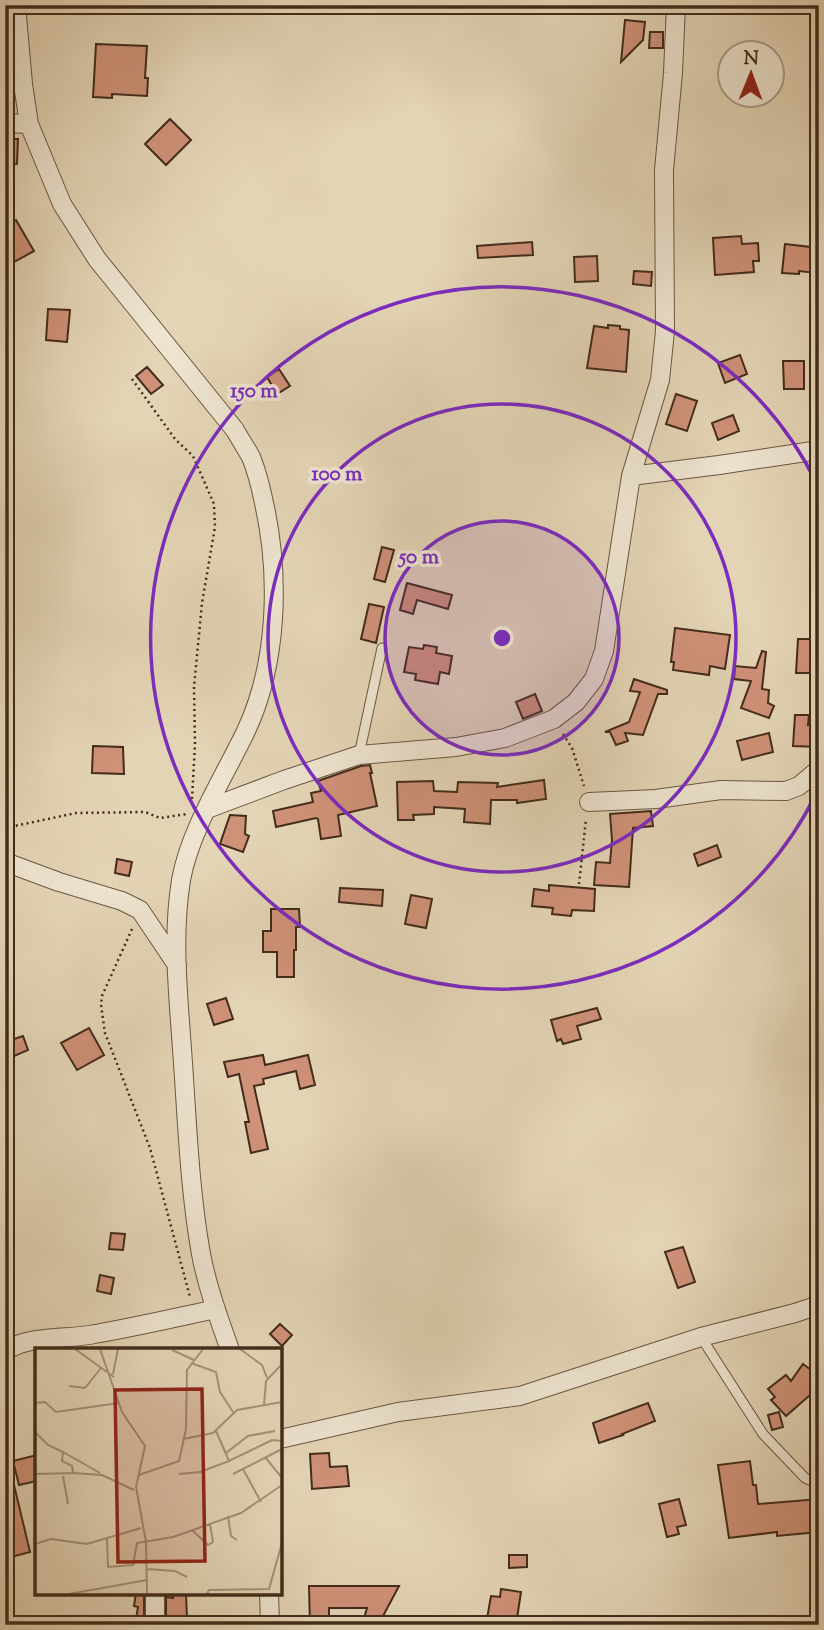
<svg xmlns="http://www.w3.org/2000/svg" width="824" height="1630" font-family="'Sorts Mill Goudy',serif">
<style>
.building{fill:#cf9178;stroke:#432c1c;stroke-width:2}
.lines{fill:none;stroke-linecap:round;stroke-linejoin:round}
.lane-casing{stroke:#6b5642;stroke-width:11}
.street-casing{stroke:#6b5642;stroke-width:20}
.path{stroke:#432c1c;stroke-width:2.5;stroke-dasharray:2 3.5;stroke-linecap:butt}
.lane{stroke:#ede3cf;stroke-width:9}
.street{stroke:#ede3cf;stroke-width:18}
.ring{fill:none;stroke:#7b2cbf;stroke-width:3.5}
.inset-road{fill:none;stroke:#a39178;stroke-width:2}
.view{fill:#8f2418;fill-opacity:0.15;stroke:#8f2418;stroke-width:3.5}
.inset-edge{fill:none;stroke:#432c1c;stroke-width:3.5}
.centre{fill:#7b2cbf;stroke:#ede3cf;stroke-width:3.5}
.ring-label{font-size:21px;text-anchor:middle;font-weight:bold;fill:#7b2cbf;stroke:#ede3cf;stroke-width:7;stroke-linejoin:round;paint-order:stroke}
</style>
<rect width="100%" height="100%" fill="#e3d4b5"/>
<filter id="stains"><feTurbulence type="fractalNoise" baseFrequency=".00286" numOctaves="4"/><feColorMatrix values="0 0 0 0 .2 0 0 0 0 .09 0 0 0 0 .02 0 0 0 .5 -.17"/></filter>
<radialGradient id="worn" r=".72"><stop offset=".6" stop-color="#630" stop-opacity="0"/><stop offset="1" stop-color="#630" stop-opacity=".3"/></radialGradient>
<path class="building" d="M625,20L645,22L643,40L621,62Z
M650,32H663V48H649Z
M96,44L147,46L145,78H148L147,96L112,94V98L93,97Z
M170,119L191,140L166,165L145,144Z
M5,139H18L17,164H5Z
M16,220L34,251L5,267V226Z
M741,236L742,244L758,243L759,261H753L754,272L715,275L713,238Z
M532,242L533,255L478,258L477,246Z
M785,244L819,248V269H816V273L799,271V274L782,273Z
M597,256L598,281L575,282L574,257Z
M634,271L652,272L651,286L633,284Z
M48,309L70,310L67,342L46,340Z
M608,325L620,326V329L629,330L626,372L587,368L594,326L608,328Z
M740,355L747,374L725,383L718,363Z
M783,361H804V389H784Z
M147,367L163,385L151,394L136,376Z
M279,369L290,386L277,394L267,377Z
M676,394L697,401L687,431L666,424Z
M733,415L739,431L718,440L712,423Z
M382,547L394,550L385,582L374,579Z
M407,583L452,595L448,609L417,600L413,614L400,610Z
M369,604L384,607L376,643L361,639Z
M675,628L730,635L725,669L710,666L709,675L673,670L674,662H671Z
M798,639H813V643H819V657L813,656V673H796Z
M424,645L437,647L436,653L452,656L449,674L440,672L438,684L415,680L416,674L404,672L409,647L423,649Z
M762,651L766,652L762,689L769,690L768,703L774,706L769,718L741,708L751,681L734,679L735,666L756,668Z
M634,679L667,690V694H658L643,735L625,733L628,741L616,745L610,732H605L629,722L640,692L630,691Z
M535,694L542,711L523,719L516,702Z
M795,715H809L808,725L819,722V747L793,746Z
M769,733L773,752L742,760L737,741Z
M93,746L123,747L124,774L92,773Z
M370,765L372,773H370L377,806L338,815L341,836L321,839L318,819L316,818L276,827L273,811L313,802L311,793L321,791L318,781L361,766Z
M544,780L546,799L517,803V800H491L490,824L464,822L465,809L434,807V814L413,815L414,820H398L397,782L433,781L434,791L457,792L458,782L498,783L497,787Z
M651,811L653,826L633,828L629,887L594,885L596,862L610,863L612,840L610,814Z
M230,815L246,816L245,834L249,836L243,852L220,844Z
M717,845L721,857L698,866L694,854Z
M117,859L132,862L129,876L115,873Z
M549,885L595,889L594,911L572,910L571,916L552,914L553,908L532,906L534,889L549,891Z
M340,888L383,890L382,906L339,902Z
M411,895L432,899L426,928L405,924Z
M271,909H299L300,927H296V950H294V977H277V952H263V931H271Z
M226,998L233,1019L214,1025L207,1004Z
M597,1008L601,1019L577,1026L581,1039L563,1044L561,1039L557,1041L551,1020Z
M89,1028L104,1055L77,1070L61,1043Z
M23,1036L28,1050L5,1060V1042Z
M263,1055L265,1065L308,1055L315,1085L300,1089L296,1071L263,1079L264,1084L254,1086L268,1149L251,1153L245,1122H249L239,1074L228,1077L224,1062Z
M111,1233L125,1234L123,1250L109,1249Z
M683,1247L695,1282L678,1288L665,1252Z
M100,1275L114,1278L111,1294L97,1291Z
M280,1324L292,1335L282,1346L270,1334Z
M803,1364L819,1376V1388L813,1397L810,1395L786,1416L771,1400L775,1397L768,1389L786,1375L791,1381Z
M648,1403L655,1421L622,1434L623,1435L599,1443L593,1423Z
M779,1412L783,1427L772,1430L768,1415Z
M329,1453L330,1467L347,1466L349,1486L312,1489L310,1454Z
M37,1455V1481L19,1485L13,1461Z
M750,1461L753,1485H756L758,1504L819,1499V1532L777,1536V1532L729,1538L718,1465Z
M5,1468H10L30,1552L11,1557L5,1531Z
M679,1499L686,1525L677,1527L679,1534L667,1537L659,1504Z
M509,1555H527V1567L509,1568Z
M309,1586H399L383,1616L401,1625H362L367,1608H329V1625H310Z
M501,1589L521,1592L516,1625H494V1620L487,1619L491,1596L500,1597Z
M136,1593H144V1619H136L138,1607L134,1606Z
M173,1593H186L187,1619H166V1597L173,1598Z"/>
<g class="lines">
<g class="lane-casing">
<path id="lane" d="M359,755L382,648
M701,1337L763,1434L805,1478L814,1482L819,1481"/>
</g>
<g class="street-casing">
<path id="street" d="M16,5L23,84L29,124L62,204L97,259L235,430C240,439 246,448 251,457C257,472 261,488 264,503C280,575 278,663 246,731C224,777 190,830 181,880C172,936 178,993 182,1049C187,1117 189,1186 201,1254C207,1286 219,1319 230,1350
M5,123L29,124
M631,476L719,465L819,450
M589,802L656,799L721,790L786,791L799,786L819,769
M207,809L284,780L359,755L456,747L505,738L554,719L576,702L594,679L604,651L631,476L660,380L665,331L664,170L673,73L676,5
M5,862L59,882L122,901L140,910L177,965
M5,1352C23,1336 65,1339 89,1335C131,1328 174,1318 216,1309
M280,1439L398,1412L520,1396L701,1337L795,1313L819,1305
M269,1593L270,1625
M155,1625V1593"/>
</g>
<path class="path" d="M132,379L175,439L193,456L214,504L215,527L202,603L194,687L195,744L192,799
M563,734L572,748L584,786
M5,828L76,813L145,812L160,818L187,814
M579,884L586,819
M132,929L102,996L101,1005L105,1033L150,1148L190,1297"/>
<use href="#lane" class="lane"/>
<use href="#street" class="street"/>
</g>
<circle cx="502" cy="638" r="117" fill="#7b2cbf" fill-opacity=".12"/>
<g class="ring">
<circle cx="502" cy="638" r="117"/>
<circle cx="502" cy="638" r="234"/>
<path d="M817 792A351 351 0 1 1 817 484"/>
</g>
<g transform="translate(35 1348)">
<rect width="247" height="247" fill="#e3d4b5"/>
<path class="inset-road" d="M40,1L79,29M65,1L87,64L110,98L101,139L111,194L112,246M205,1L227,17L232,30M137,2L159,12M156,15L181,24L185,44L198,64M78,26L83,1M34,38L50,40L66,20M0,55L10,54L21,64L84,55M229,57L231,33L247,16M181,83L194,113L237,92L247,93M0,84L13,97L28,104L27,113L37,118L38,125L67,127L99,142M148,91L178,85L202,62L247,54M28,104L65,125M191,105L213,88L240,83M230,109L247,130M208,121L226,154M0,126L38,125M144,126L165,124L194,113M198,126L247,101M104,127L144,113L151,81L152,22L168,1M28,128L33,156M193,168L196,188L202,192M157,182L173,197L178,194L175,176M72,190L73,219L98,217L102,195L138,189L206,165L247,137M0,196L16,191L52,196L106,180M112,221L140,223L152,229M34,246L112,232M172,246L174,242L234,241L247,195"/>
<path class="view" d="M167,41L170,213L83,214L80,42Z"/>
<rect width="247" height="247" class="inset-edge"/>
</g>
<circle cx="502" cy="638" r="10" class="centre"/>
<g class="ring-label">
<text x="254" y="397">150 m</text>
<text x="337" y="480">100 m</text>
<text x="419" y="563">50 m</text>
</g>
<rect width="824" height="1630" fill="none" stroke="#e3d4b5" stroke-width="28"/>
<rect x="7" y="7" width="810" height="1616" fill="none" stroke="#432c1c" stroke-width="3.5"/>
<rect x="14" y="14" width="796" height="1602" fill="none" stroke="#432c1c" stroke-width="2"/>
<g transform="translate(751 74) rotate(1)"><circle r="33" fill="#ede3cf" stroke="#a99a87" stroke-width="2"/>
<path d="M0-5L12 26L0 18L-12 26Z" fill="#8f2418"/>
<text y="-10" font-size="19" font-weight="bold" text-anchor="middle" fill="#432c1c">N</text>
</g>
<rect width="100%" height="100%" filter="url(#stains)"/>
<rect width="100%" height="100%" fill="url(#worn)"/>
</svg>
